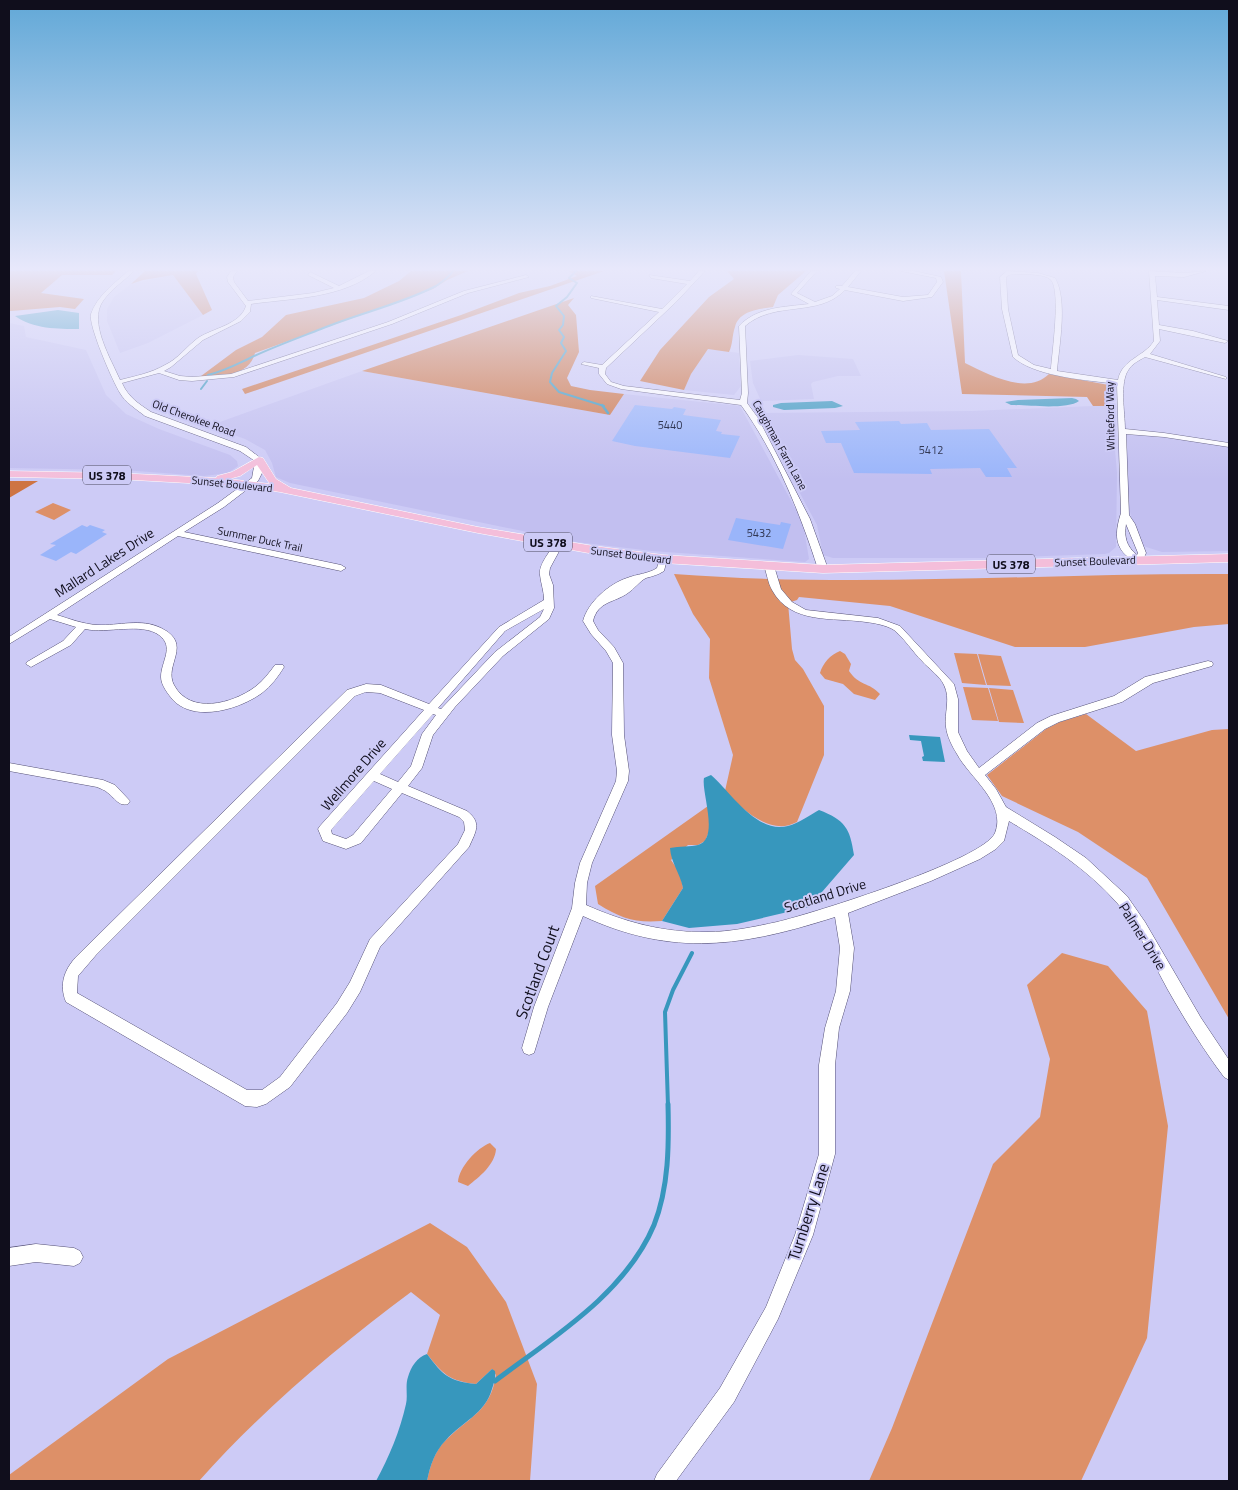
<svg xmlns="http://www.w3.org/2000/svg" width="1238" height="1490" font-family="'Titillium Web',sans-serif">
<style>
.built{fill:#c2bff0}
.green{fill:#dd9068}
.forest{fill:#ce7443}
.water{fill:#3797bd}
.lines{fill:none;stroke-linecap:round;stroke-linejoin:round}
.stream-far3{stroke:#3797bd;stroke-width:2}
.stream-far2{stroke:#3797bd;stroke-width:2.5}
.stream-far1{stroke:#3797bd;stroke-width:4}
.stream{stroke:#3797bd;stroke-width:5}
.building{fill:#9ab5fa}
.minor-casing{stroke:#555176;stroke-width:1}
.major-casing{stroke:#fff;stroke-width:1}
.minor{fill:#fff;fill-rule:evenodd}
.major{fill:#f4beda;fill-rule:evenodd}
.labels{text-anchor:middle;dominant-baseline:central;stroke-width:4;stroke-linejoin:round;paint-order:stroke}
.far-street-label{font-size:11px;fill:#100e1c;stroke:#cdcbf6}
.number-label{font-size:11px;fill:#323854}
.shield{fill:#cdcbf6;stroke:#49475d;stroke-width:1}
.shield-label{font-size:12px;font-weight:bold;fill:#100e1c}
.street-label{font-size:14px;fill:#100e1c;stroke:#cdcbf6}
.near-street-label{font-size:16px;fill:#100e1c;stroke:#cdcbf6}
</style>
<rect width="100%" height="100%" fill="#cdcbf6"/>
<path class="built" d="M173,275L203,315L148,343L120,353L107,321V309L114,297L131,284Z
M9,323L24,326L26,337L86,350L106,395L126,414L159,429L230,455L237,461L238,466L228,473L204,476L123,470L9,468Z
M708,349L739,353L741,386L734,395L684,390L691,374Z
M798,355L853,359L861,376H838L813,382L811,384L814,399L761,401L753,383L750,361Z
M362,371L610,415L624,394L740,406L803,523L809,559L805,562L652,551L576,542L290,483L276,477L272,463L265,450L245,439L209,426Z
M1093,406H1109L1113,426L1117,473L1116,547L1109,553L1105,554L991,558H833L823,555L817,525L757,413L972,411Z
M1126,435L1163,436L1229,447V551L1162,552L1143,546L1138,542L1129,508Z"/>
<path class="green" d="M53,503L71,510L54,520L35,512Z
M674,574C861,588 1043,573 1229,574V624L1194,627L1085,647H1015L890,606L799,597L797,600L788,603L792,649L795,660L803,669L824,706V755L797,822C776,833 757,820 741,807L708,834L705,841L698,845H688L671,860L680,873L683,888L662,921C635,923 622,919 598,904L595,886L708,806L725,791L733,755L709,678L710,639L693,614Z
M840,651L845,654L851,664L849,671C859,686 869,682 880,694L875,700L854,694L843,684L825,679L820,673C823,663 830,655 840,651Z
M954,653L977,654L986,685L962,683Z
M978,654L1001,656L1011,686L987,685Z
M963,687L988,688L998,721L972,720Z
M989,688L1013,690L1024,723L999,722Z
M1086,714L1136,751L1212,730L1229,729V1019L1147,878L1078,832L1002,796L987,775L1046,729L1060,722Z
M1062,953L1108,966L1147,1011L1168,1126L1147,1338L1081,1481H869L892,1428L993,1164L1040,1117L1050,1059L1027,985Z
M490,1143L496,1149C495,1165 479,1177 468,1186L458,1182C459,1167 477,1148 490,1143Z
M430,1223L467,1247L506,1302L537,1384L530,1481H427C430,1466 435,1450 447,1439C470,1416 490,1412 496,1375L492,1369L476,1384C449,1381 443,1374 427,1354L440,1315L411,1292C337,1347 260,1412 199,1481H9V1475L168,1359Z"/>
<path class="forest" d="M9,271H116L112,275H62L41,293L84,299L75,309L60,307L11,311H9Z
M145,271H198L196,274L212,310L203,315L173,275L143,280L131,284Z
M411,271H468L447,280L433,289L255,353C249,377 218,377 197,379L236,350L262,337L286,315L364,298L399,281Z
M569,271H604L245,394L242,389L461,315L519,293L550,286L577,276Z
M727,271H806L778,295L773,307C758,309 739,311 735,327C732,335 733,344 729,352L708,349L691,374L684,390L640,381L660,350L709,297L734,279Z
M944,271H961L965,363C988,374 1027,396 1049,374L1114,386L1109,406H1093L1087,397L962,394Z
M574,298L568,305L576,315L579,352L567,378L571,386L590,390L624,394L610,415L362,371Z
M9,481H38L9,498Z"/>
<path class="water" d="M58,310L79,313V329C58,329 33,329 15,316Z
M1072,398L1076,399L1079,401C1067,410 1027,405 1011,405L1005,402L1018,400Z
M832,401L843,406L835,408L784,410L773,407V405L781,403Z
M909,735L940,737L945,762L923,761L922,757L924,756L921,741L910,740Z
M711,775C731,792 756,834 788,826C799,823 810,815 819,810C845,820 850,828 854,855L809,907L737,924L689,928L662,921L683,888C680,873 671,863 670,848C679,846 691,847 698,845C720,839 701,792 704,778Z
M427,1354C443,1375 448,1381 476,1384L492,1369L495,1371C496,1377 494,1383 492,1389C485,1414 462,1422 446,1440C435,1451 430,1466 427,1481H376C389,1457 400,1431 406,1404C408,1396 405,1385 408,1377C411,1367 417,1357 427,1354Z"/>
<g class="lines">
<path class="stream-far3" d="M576,271L569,278L577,283L567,297L556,306L564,316L563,325L559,330L564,337L561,343L566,351L552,373L550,382L559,392L604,406
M208,375C227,370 233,366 250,358C273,347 298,338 321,329C359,313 399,305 436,286C442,282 449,277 453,271
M201,389L207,381"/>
<path class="stream-far2" d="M602,405L608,413"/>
<path class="stream-far1" d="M668,1106L665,1012L673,990L692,953"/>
<path class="stream" d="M495,1381C552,1338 625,1294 654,1225C669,1187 669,1144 668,1104"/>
</g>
<path class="building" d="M635,405L672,409L674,407L686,409L683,415L721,420L716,431L722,432L721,434L740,436L730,458L635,446L612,441Z
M899,421L901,424L927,423L931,430L989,429L1017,468H1007L1012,477H986L980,468L930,469L932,474L854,473L841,443H826L821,431L860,430L855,422Z
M736,518L780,525L781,522L791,524L783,549L728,540Z
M82,525L87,527L90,525L105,530L102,532L107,534L76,554L71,552L56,561L40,555L56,545L50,544Z"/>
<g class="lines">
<g class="minor-casing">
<path id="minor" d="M128,271H134C124,281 111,289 103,301C88,322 111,359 120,380C136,376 151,373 165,365C178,359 187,346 198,338C213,328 240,325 246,306L228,282L227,277L231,271H237L233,277L234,282L248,301L313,293L334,288L308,275L310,272L339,286L369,271H376C342,299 292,298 251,304L250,312L241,321L203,340L171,367L164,371L180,376L192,377L231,374L388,322L464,291L526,275L529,277L468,293L392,324L234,377L192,381L179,380L159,373L122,383C128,397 139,404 151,412L246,447L263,460L262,473L258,481L224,507L184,532L341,565L346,568L341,571L178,536L57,615C70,619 83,624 97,625C119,626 141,618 161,628C194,644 163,665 174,685C190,715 232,704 255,687C263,681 269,673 275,665H283L284,667C278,677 271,686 262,693C240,709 195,723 173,700C168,694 161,685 161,677C161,661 175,647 159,635C141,622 107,634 85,629L71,645L31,667L26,664L27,662L63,641L76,627L50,619L9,644V637L218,503L252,478L255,461L240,451L145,416C136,409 125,402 120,393C113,382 88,325 91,314C97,296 114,284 128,271Z
M699,271H705L676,302L606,368L605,374L611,382L624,386L740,400L742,393L739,326C757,307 784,307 809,304L791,294L811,271H817L797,293L815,302L832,296L840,289L836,288V286H842L855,271H861L848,287L903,297L928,295L937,282L936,278L901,271H914L941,277L943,282L932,297L903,301L845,290C818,318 775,300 745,326L748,393L747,403L758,418L810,519L828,569L826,571L823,572L818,569C800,513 776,453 741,405L621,389L607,384L599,374V368L581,364L584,362L602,365L659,312L591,298V296L662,309L687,284L651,278L649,275L690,281Z
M1007,271L1038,273L1055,278C1068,300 1059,345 1057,371L1118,380C1122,359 1144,357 1154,341L1149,271L1184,273L1206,271L1184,277L1155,276L1157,297L1229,306V310L1157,300L1159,325L1193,331L1228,341L1225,343L1159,329L1160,341L1150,354L1226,377V379L1145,357C1140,360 1133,363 1129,369C1119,382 1125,413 1125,429L1164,433L1229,443V447L1164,437L1126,434L1129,515L1135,524L1146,553L1142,562C1136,563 1133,560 1128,557C1113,545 1116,529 1121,513L1117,384C1087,380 1035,377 1013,357L1002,309L1000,277ZM1017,274C1026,275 1044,273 1051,280C1061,291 1052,353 1051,369L1034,365L1018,355L1008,309L1006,277L1009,275ZM1126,524L1138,553L1137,555C1126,546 1124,537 1126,524Z
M559,541L563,544L550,568L549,574L553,585L554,608L549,619L503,656L455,707L433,735L422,768L408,786L467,811C482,823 476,831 469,847L380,947L360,992L347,1013L290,1087L266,1104L257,1107L245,1106L66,1002C59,985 64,970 76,957L347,690L366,684L381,685L429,704L499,627L544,600C544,591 541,584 540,575C538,565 551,550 556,542ZM544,609L540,617L495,652L441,709L438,708L505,631ZM366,692L380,693L424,710L320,826L318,829L323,841L346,849L361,843L402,793L459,817L464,822L465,830L458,844L370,939L350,982L337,1003L280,1077L262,1090H247L77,993L78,976L96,955L355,696ZM433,714L436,715L422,734L411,766L398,782L380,774ZM374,781L392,789L353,835L346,839L332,834L331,830Z
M663,556L667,559L664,571C658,575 653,576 646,578C640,581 634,589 628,593C614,603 598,601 593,621L598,630L614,647L623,663L624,735L629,771L628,781L592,863L587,883L586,905C624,922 665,933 707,932C730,932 754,927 777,922C811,914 984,860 995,833C1007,803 969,777 957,754C952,746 947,736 946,727C944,713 951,699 944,685C940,676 929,669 922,661C913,652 904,638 894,630C886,625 874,623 866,622C833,617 791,625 772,590C768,583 767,574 764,566L766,564H772L774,566L781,589L792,602L806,610L878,618L900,626L954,684L958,699V732L967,751L979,768L1037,723L1051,716L1114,696L1145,677L1208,661L1212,662L1213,664L1212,666L1153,683L1122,702L1059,722L1045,729L985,775L996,789L1006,807L1055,837L1086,858L1127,896L1145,922L1201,1018L1229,1060V1080L1224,1077C1203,1049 1185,1020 1168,990C1152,961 1139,930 1118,904C1088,869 1048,844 1009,821L1004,841L996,849L980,859L931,881L848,913L854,948L850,991L839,1028L835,1065V1154L813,1235L778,1319L734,1402L676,1481H654L657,1474L720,1388L766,1307L795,1235L819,1154V1065L825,1028L836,991L840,948L835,917C744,946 674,958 583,916L548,1007L534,1053L529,1055L524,1053L522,1048L534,1007L572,908L575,883L580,863L616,781L617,771L612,735L613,663L606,651L591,634L583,621C588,602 609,584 627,578C637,574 648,574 657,568L660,557Z
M9,763L103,780L115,785L130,801L128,804C119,807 115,798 108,793C105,790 101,789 97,787L9,771Z
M36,1244L74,1248L80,1251L83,1257L80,1263L74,1266L36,1262L9,1266V1248Z"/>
</g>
<g class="major-casing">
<path id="major" d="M259,457L263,458L276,479L291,488L478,527L594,546L663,555L823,565L1229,554V562L823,573L663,563L594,554L478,533L280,492L241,486L116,479L9,477V471L116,473L216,478L217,476L232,472ZM257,465L270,484L229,479L240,476Z"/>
</g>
<use href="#minor" class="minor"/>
<use href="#major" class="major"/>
</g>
<linearGradient id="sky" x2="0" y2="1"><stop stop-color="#61a8d7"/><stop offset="0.56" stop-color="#e8e8fb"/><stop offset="1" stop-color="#e8e8fb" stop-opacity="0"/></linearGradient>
<rect width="1238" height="480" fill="url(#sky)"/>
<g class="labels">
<g class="far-street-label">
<text transform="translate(1110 416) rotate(-91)">Whiteford Way</text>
<text transform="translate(194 418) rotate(20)">Old Cherokee Road</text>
<text transform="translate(780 445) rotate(61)">Caughman Farm Lane</text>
<text transform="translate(232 484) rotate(6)">Sunset Boulevard</text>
<text transform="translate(260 539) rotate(12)">Summer Duck Trail</text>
<text transform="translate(631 555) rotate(7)">Sunset Boulevard</text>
<text transform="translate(1095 561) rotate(-2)">Sunset Boulevard</text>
</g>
<g class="number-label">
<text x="670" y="425">5440</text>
<text x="931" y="450">5412</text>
<text x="759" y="533">5432</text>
</g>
<g class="shield">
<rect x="83" y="465.5" width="48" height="19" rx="4"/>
<rect x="524" y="532.5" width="48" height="19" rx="4"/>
<rect x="987" y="554.5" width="48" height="19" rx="4"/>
</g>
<g class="shield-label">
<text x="107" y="475">US 378</text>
<text x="548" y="542">US 378</text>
<text x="1011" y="564">US 378</text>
</g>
<g class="street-label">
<text transform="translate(104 562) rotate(-33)">Mallard Lakes Drive</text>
<text transform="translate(353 774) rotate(-49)">Wellmore Drive</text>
<text transform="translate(825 895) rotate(-17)">Scotland Drive</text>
<text transform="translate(1143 936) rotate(58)">Palmer Drive</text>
</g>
<g class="near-street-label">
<text transform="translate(537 972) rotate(-70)">Scotland Court</text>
<text transform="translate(808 1212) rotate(-72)">Turnberry Lane</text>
</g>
</g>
<rect width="1238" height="1490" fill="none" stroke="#100e1c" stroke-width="20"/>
</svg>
